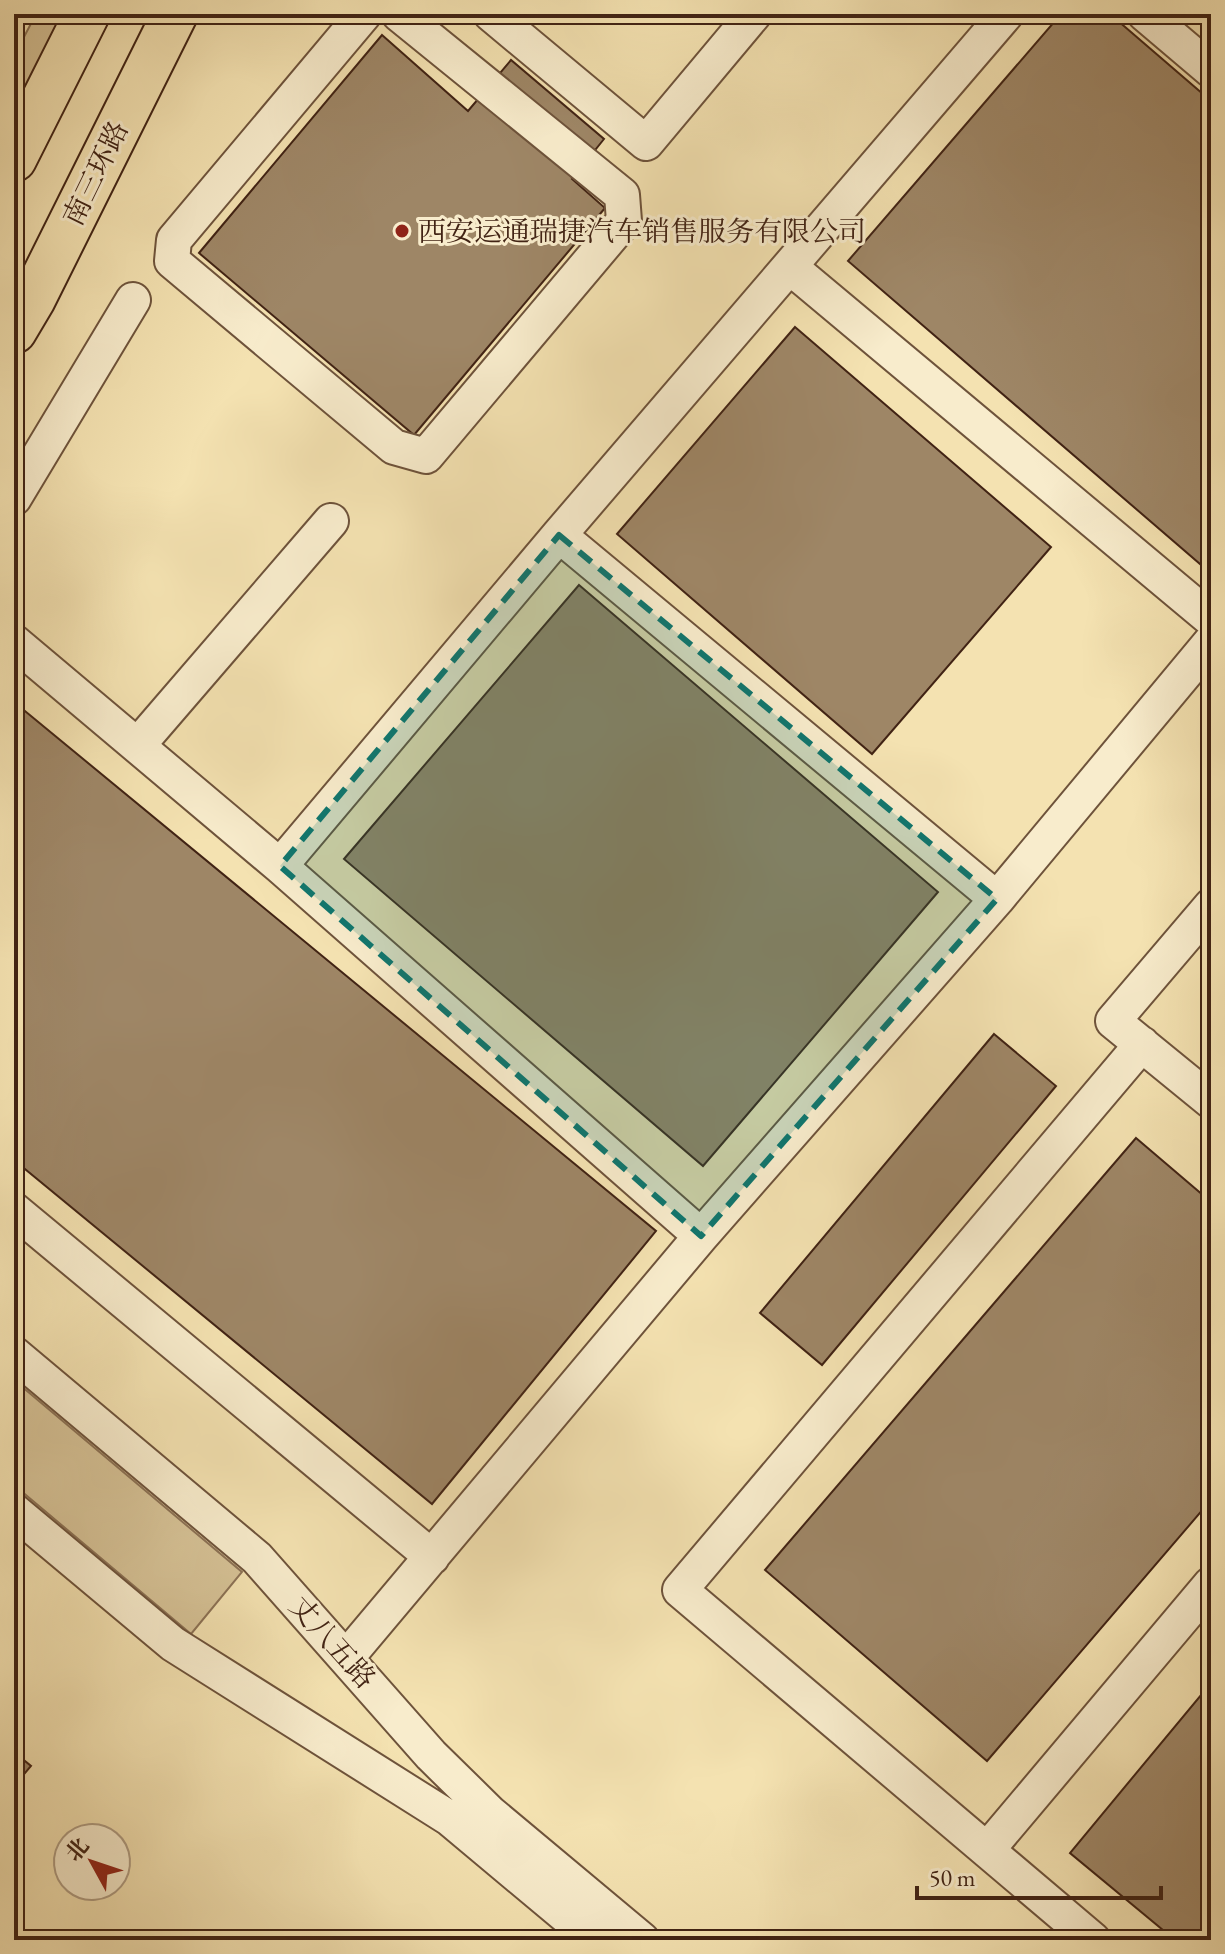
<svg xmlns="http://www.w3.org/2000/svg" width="1225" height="1954" font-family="'EB Garamond','Noto Serif SC',serif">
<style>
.green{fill:#d6c296;stroke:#8c7255;stroke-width:2}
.building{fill:#9e8666;stroke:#412314;stroke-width:2}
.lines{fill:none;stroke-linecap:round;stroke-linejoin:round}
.minor-casing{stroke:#6e533b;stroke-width:38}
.highway-casing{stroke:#412314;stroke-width:48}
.minor{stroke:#f8eccc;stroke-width:34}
.highway{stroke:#f4e2b1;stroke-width:44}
.marked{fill:#0f766e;fill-opacity:0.2;stroke:#0f766e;stroke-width:6;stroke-dasharray:16 10;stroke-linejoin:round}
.poi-dot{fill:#8f2418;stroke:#f8eccc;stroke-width:3}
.labels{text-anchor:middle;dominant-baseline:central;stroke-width:6;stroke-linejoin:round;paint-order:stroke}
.street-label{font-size:28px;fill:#412314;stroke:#f8eccc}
.poi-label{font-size:28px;fill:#412314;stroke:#f8eccc;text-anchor:start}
</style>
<rect width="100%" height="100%" fill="#f4e2b1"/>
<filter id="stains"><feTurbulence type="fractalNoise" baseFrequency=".0025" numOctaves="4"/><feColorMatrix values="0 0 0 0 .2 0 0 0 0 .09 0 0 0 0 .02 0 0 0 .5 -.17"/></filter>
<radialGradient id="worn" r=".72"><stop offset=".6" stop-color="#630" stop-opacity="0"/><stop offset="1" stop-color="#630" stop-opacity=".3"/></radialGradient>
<path class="green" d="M36,14H71L14,127V56Z
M14,1380L242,1572L191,1634L14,1485Z"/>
<path class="building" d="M1061,14H1110L1211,101V565L1207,570L848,261Z
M382,35L468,111L511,60L604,139L572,179L605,208L414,435L199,253Z
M795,327L1051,547L872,754L617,534Z
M579,585L938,892L703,1166L344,859Z
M14,702L656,1231L432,1504L14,1160Z
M994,1034L1056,1086L822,1365L760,1313Z
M1136,1138L1211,1202V1500L987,1761L765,1570Z
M1211,1683V1940H1175L1070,1853Z
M14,1752L31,1766L14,1786Z"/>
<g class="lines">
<g class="minor-casing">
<path id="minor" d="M364,14L174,240L172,261L394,447L426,456L624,221L622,195L399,14
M491,14L646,143L754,14
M1145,14L1211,70
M790,267L1211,619
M14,498L133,300
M559,535L997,899
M14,642L280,866L701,1236
M138,745L331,521
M280,866L559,535L1006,14
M1211,906L1113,1021L1211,1101
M14,1210L432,1557
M14,1354L257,1558L431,1755L490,1813L642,1940
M14,1511L173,1644L449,1818L595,1940
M347,1657L701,1236L997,899L1211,642
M987,1850L1211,1584
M1093,1940L680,1590L1142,1044"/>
</g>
<g class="highway-casing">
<path id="highway" d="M14,159L87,14
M14,331L33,299L175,14"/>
</g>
<use href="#minor" class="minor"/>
<use href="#highway" class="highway"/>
</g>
<path class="marked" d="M559,535L997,899L701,1236L280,866Z"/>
<circle class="poi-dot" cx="402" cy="231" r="8"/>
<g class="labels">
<g class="street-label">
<text transform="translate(95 173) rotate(-64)">南三环路</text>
<text transform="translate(333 1642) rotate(48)">丈八五路</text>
</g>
<g class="poi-label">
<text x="418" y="231">西安运通瑞捷汽车销售服务有限公司</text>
</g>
</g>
<rect width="1225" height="1954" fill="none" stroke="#f4e2b1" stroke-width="48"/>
<rect x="16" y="16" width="1193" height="1922" fill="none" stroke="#412314" stroke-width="4"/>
<rect x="24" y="24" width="1177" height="1906" fill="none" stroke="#412314" stroke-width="2"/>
<g transform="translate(92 1862) rotate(310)"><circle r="38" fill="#f8eccc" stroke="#af9c82" stroke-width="2"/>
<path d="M0-6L14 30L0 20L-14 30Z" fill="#8f2418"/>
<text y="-12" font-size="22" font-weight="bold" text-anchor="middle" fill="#412314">北</text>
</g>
<path d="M917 1886v12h244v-12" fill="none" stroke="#412314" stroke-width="4"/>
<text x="929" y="1886" font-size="24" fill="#412314" stroke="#f8eccc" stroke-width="6" paint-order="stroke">50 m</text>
<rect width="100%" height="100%" filter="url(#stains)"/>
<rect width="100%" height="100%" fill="url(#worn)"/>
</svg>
